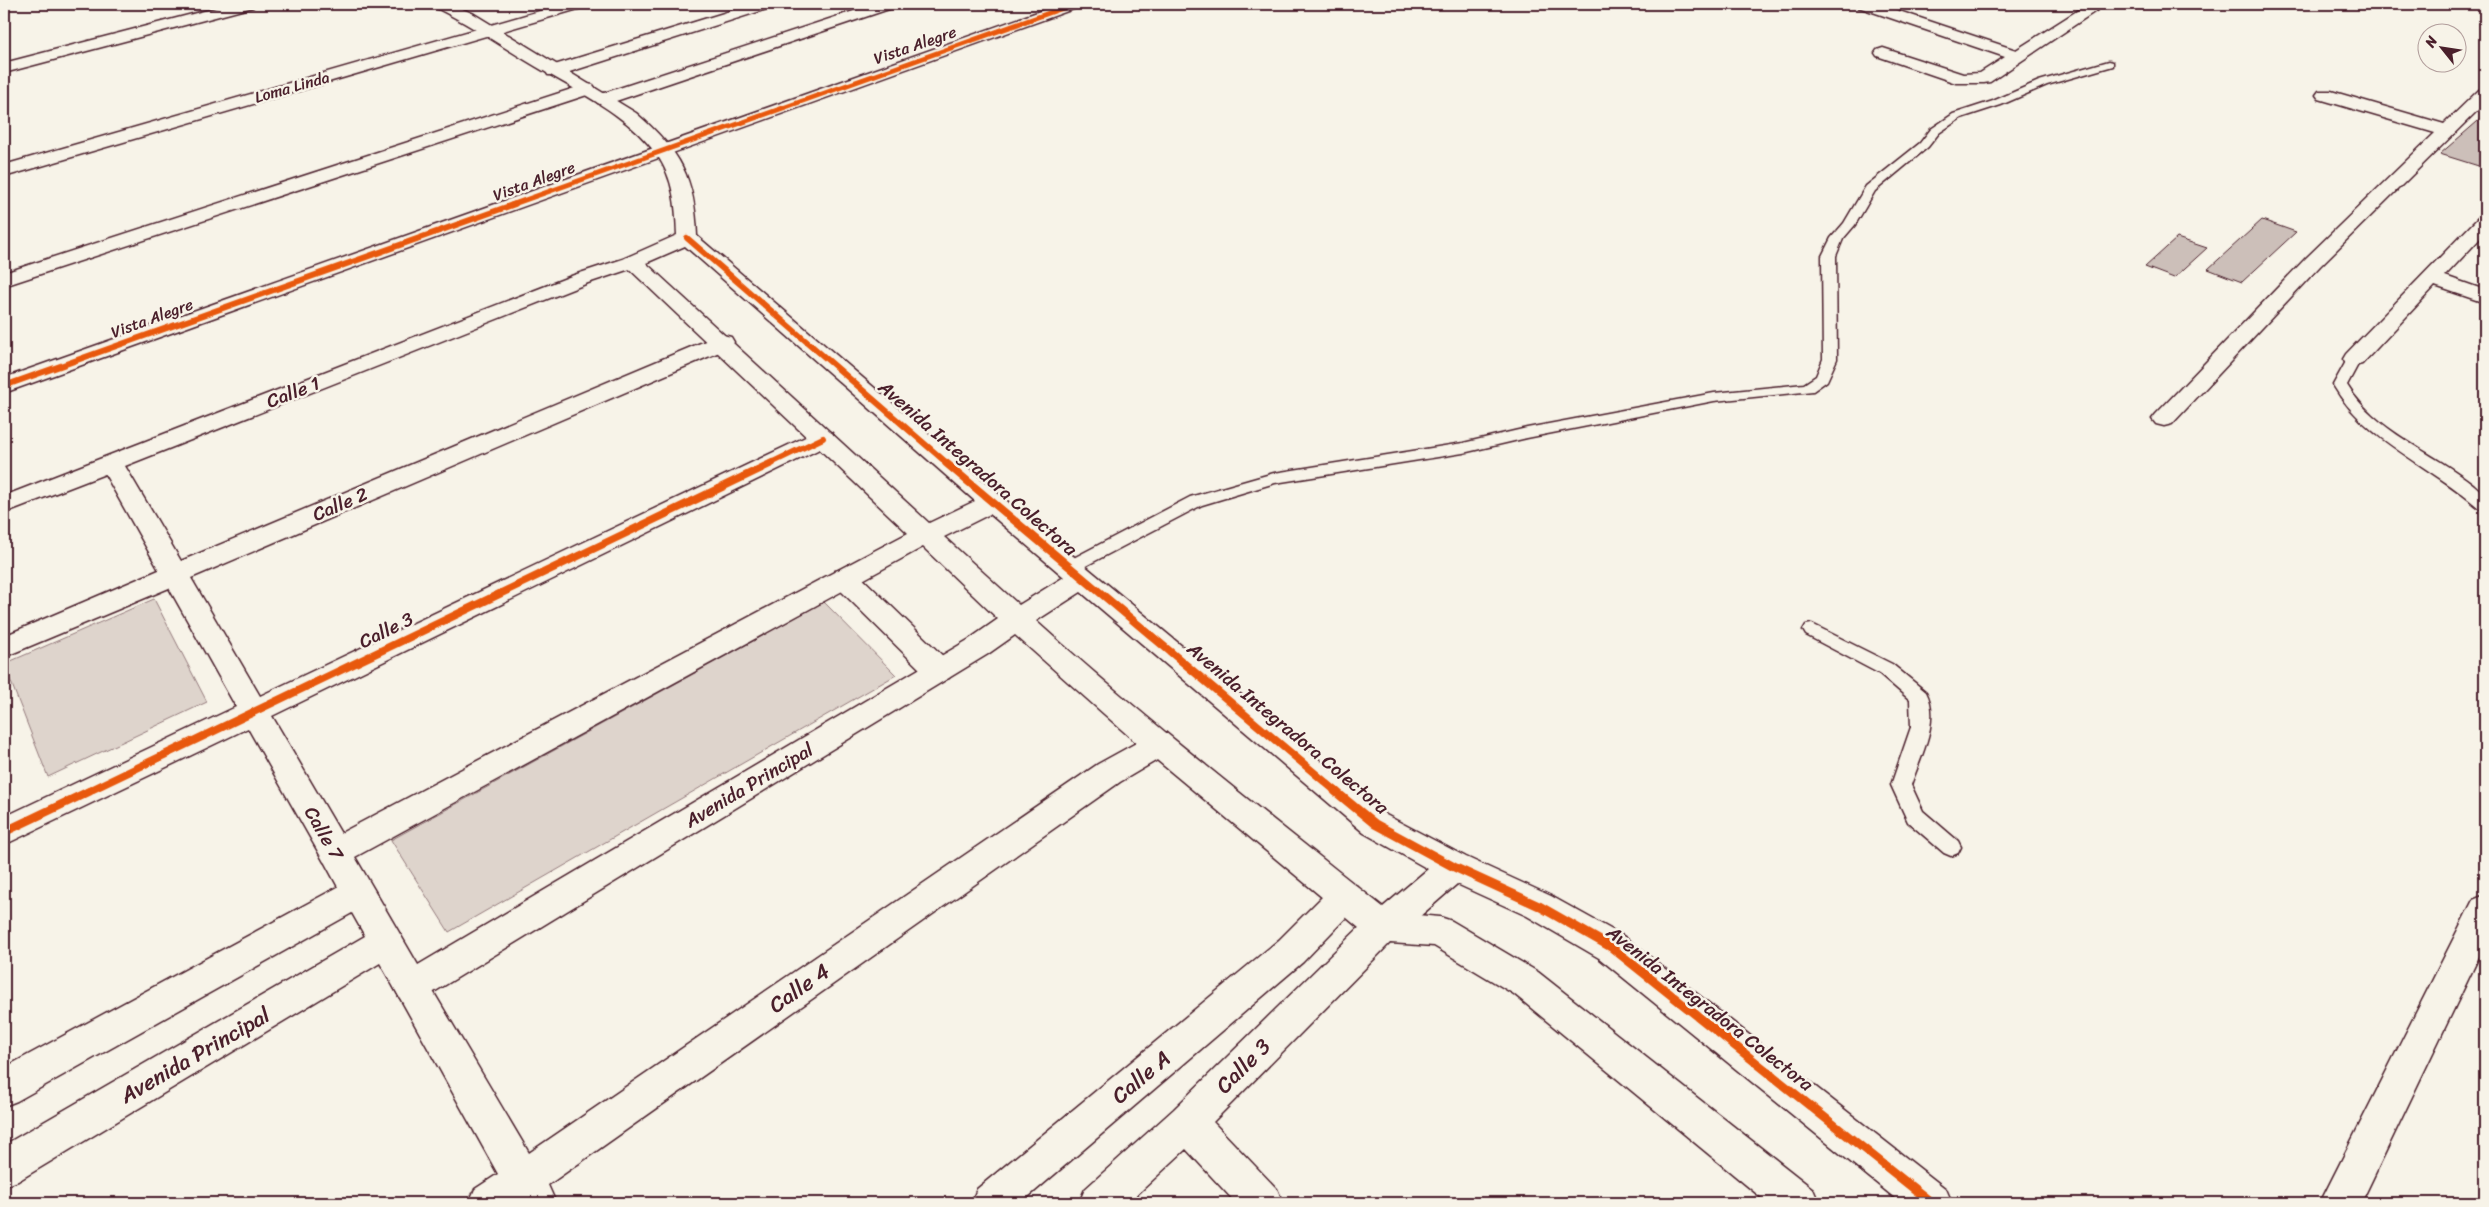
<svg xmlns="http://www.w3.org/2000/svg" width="2489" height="1207" font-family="Sriracha,sans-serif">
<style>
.green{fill:#ded4cc;stroke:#947a7c}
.building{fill:#ccbfb9;stroke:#4a1f2b}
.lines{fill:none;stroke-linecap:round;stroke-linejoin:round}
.service-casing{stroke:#4a1f2b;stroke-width:3}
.minor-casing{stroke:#4a1f2b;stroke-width:3}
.tertiary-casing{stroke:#4a1f2b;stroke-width:3}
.service{fill:#f7f3e8;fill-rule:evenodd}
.minor{fill:#f7f3e8;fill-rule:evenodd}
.tertiary{fill:#f7f3e8;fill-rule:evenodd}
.cycleway-far3-casing{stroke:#f7f3e8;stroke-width:7}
.cycleway-far2-casing{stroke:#f7f3e8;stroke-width:9}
.cycleway-far1-casing{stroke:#f7f3e8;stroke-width:11}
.cycleway-casing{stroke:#f7f3e8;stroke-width:12}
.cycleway-far3{stroke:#e8590c;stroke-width:5}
.cycleway-far2{stroke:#e8590c;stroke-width:6}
.cycleway-far1{stroke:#e8590c;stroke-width:8}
.cycleway{stroke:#e8590c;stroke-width:9}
.labels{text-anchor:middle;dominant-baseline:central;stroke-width:5;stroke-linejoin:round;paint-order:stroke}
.far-street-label{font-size:16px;fill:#4a1f2b;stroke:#f7f3e8}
.street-label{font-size:19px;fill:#4a1f2b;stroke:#f7f3e8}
.near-street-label{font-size:22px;fill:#4a1f2b;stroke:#f7f3e8}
</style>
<rect width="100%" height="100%" fill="#f7f3e8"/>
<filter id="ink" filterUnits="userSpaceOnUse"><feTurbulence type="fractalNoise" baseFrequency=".02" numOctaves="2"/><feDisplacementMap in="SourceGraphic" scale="10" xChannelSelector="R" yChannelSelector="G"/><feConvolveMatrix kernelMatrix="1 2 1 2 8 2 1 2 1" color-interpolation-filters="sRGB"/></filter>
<g filter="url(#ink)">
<path class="green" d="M154,599L207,702L48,777L4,664Z
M824,602L896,675L449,932L391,840Z"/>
<path class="building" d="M2485,115V168L2440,154Z
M2262,220L2296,232L2242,282L2208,269Z
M2177,238L2207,248L2174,278L2145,267Z"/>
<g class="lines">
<g class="service-casing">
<path id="service" d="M2109,61L2113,62V66L2047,85L2001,105L1961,118L1939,133L1928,147L1875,191L1855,225L1843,239L1836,256L1837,359L1827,381L1813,391L1714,401L1527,438L1463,453L1275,483L1202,505L1076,571H1064L1061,567L1064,563L1190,497L1274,473L1463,443L1527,428L1714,393L1804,384L1816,376L1823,359L1822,256L1831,238L1844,223L1866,186L1920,143L1931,129L1953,114L1993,101L2039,81Z
M2354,355L2361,359L2347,385C2376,433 2432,451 2474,485L2485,495V509L2479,508C2431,465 2366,442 2333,385L2349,356Z
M1812,624L1892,664L1926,692C1941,720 1920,758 1911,785L1923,811L1958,841L1961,847L1958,853L1951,856L1944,853L1908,822L1891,785L1911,727L1910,700L1880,674L1806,635L1803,630L1806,625Z"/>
</g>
<g class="minor-casing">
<path id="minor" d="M231,4H256L253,7L4,73V63Z
M564,4H588L585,7L4,177V165Z
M753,4H776L773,7L560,75H548L546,71L548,67Z
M875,4H898L895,7L610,103H598L595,99L598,95Z
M1060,4H1082L1079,7L4,393V378Z
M1855,4H1878L2016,50L2088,4H2106L1990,82L1984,83H1956L1877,56L1875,53L1877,50L1883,48L1963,74L1980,73L2005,57L1858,7Z
M587,84L593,85L596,89L593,93L4,286V273Z
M2485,89V103L2320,266L2172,424L2164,426L2156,424L2152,419L2156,414L2306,258L2435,133L2319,99L2316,95L2319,91H2331L2444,124L2479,90Z
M2485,216V233L2445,276L2485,290V303L2435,286L2362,364L2354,366L2346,364L2343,359L2346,354L2478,218Z
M632,256L639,258L642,262L639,266L588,283L125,466L181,561L715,337L723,335L731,337L734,342L731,347L191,578L260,696L814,433L823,430L832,433L835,438L832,443L272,716L346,842L351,852L346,862L335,866L324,862L248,728L4,845V817L236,707L169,588L4,657V636L159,570L105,474L4,513V496L574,275Z
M845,569L855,571L949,662L953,670L949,678L939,681L929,678L835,585L832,578L835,571Z
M1158,733L1169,737L1173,745L1169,753L1120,782L548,1185L556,1203H469L475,1189L498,1174L400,998L394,987L400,976L412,971L424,976L529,1153L1098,764L1147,737Z
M1345,882L1357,886L1362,896L1357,906L1303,962L1021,1203H971L977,1189L1279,940L1333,886Z
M2485,895V944L2361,1203H2320L2473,900Z
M1383,912L1440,917L1452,921L1538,972L1813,1189L1819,1203H1768L1514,994L1434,946L1390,943L1213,1122L1277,1189L1283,1203H1236L1186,1149L1128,1203H1079L1085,1189L1174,1109L1371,916Z"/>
</g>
<g class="tertiary-casing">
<path id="tertiary" d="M431,4H451L474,14L636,113C680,151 695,177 697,236L1002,497L1386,815L1466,857L1551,896L1623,936L1946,1189L1952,1203H1901L1599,958L1527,916L1457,884L1395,938L1383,942L1371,938L1140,746L1015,635L988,654L424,998L412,1003L400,998L380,963L18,1181L4,1186V1145L365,936L352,913L17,1101L4,1106V1068L338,887L319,852L324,842L908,533L622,262L625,258L677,235C676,207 674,179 657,155C628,114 578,92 535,66C501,46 470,24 434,7ZM685,246L975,501L929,523L646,263ZM990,514L1064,577L1019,605L944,537ZM923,547L998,619L968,640L418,965L355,857ZM1081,592L1364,833L1428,869L1383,907C1265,813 1147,721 1036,621Z"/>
</g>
<use href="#service" class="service"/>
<use href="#minor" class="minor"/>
<use href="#tertiary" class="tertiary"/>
<g class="cycleway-far3-casing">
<path id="cycleway-far3" d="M511,205L1074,4"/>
</g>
<g class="cycleway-far2-casing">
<path id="cycleway-far2" d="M687,238L948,464
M4,386L515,204
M769,464L823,438"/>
</g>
<g class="cycleway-far1-casing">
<path id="cycleway-far1" d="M946,463L1337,792
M87,792L772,463"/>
</g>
<g class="cycleway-casing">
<path id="cycleway" d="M1335,791L1375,824L1454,867L1539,906L1611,947L1932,1203
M4,832L90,791"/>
</g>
<use href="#cycleway-far3" class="cycleway-far3"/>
<use href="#cycleway-far2" class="cycleway-far2"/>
<use href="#cycleway-far1" class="cycleway-far1"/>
<use href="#cycleway" class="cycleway"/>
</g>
</g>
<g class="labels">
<g class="far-street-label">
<text transform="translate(915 45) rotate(-19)">Vista Alegre</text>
<text transform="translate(292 87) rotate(-16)">Loma Linda</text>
<text transform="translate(534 181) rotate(-20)">Vista Alegre</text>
<text transform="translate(152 318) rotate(-20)">Vista Alegre</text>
</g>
<g class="street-label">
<text transform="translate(293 392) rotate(-21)">Calle 1</text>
<text transform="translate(978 468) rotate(41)">Avenida Integradora Colectora</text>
<text transform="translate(340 504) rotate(-23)">Calle 2</text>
<text transform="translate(386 630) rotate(-26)">Calle 3</text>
<text transform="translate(1288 728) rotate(40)">Avenida Integradora Colectora</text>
<text transform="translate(749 785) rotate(-31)">Avenida Principal</text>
<text transform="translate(324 833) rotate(60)">Calle 7</text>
<text transform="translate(1710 1008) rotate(38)">Avenida Integradora Colectora</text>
</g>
<g class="near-street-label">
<text transform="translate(799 988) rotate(-35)">Calle 4</text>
<text transform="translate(195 1055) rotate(-30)">Avenida Principal</text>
<text transform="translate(1243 1066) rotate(-45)">Calle 3</text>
<text transform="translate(1141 1077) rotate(-40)">Calle A</text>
</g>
</g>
<rect width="2489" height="1207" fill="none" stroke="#f7f3e8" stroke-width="20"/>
<rect x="10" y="10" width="2469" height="1187" fill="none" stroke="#4a1f2b" stroke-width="2" filter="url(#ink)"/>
<g transform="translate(2442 48) rotate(300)"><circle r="24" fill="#f7f3e8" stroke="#b29e9c"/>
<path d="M0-4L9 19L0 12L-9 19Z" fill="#4a1f2b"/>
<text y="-8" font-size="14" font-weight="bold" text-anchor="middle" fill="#4a1f2b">N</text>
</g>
</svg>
